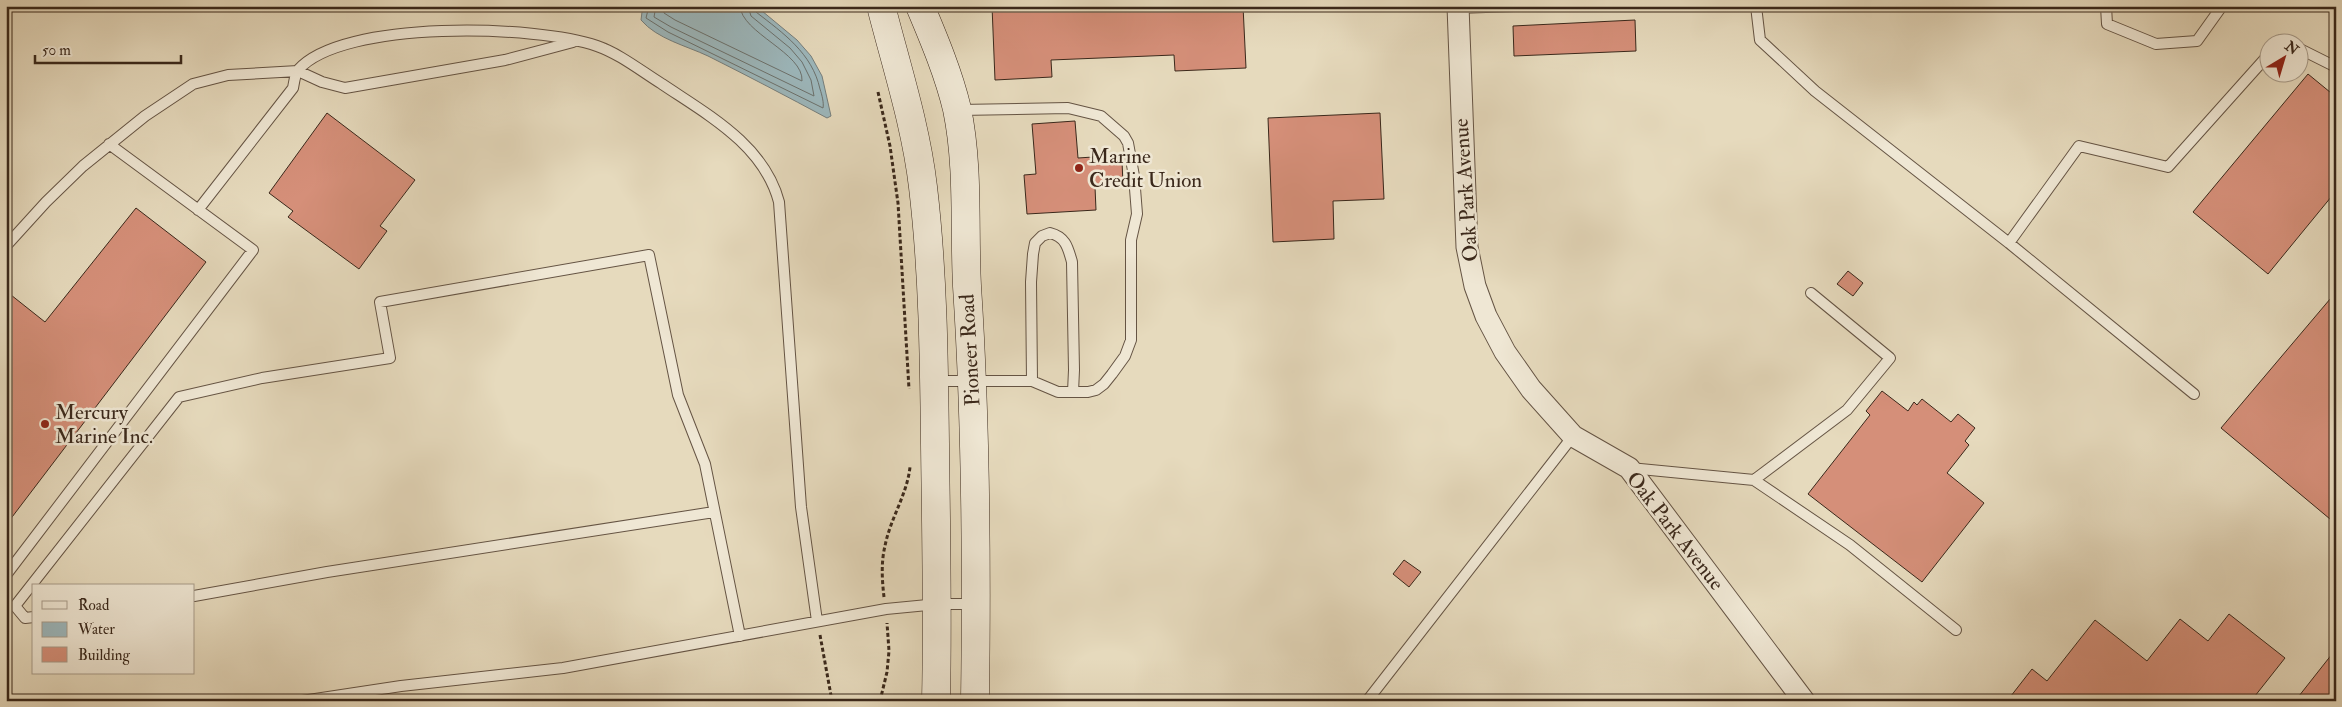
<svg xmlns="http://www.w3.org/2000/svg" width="2342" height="707" font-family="'IM FELL Double Pica',serif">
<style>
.water{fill:#9cb7bc;stroke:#757e7c}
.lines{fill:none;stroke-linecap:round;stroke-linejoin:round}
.shore{stroke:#6b706c;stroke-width:1}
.building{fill:#d58f79;stroke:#3a281b}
.lane-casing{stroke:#655444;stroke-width:12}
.street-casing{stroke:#655444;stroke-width:23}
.secondary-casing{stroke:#3a281b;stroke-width:29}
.path{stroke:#3a281b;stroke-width:3;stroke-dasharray:4 2.5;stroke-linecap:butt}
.lane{stroke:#efe7d4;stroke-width:10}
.street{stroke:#efe7d4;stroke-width:21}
.secondary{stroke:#efe7d4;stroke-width:28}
.poi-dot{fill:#8f2418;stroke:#efe7d4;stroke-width:2}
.labels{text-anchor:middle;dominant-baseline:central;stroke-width:5;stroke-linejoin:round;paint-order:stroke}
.poi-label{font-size:21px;fill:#3a281b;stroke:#efe7d4;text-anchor:start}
.street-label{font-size:21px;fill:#3a281b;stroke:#efe7d4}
</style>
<rect width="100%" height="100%" fill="#e6dabd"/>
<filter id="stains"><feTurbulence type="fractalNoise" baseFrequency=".004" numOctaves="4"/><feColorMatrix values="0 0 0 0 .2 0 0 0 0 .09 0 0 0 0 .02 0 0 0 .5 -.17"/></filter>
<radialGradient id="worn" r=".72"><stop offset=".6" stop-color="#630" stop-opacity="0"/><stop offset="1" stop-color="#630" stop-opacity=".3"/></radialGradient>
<path class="water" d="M646,6H756L797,40L811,56L822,76L831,116L827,118C788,97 748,76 708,56C687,46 657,39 641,20L642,12Z"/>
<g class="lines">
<path class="shore" d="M649,6L646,18L668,32L823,108C824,103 822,95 820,89C812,53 783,33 756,12L754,6
M656,6L654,17L671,27L814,96L811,80L802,62L790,48L751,16L748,6
M663,6L664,13L675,20L802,81C804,53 741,33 740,6"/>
</g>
<path class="building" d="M992,6H1243L1246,68L1175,71L1174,55L1051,60L1052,77L995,80Z
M1635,20L1636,51L1514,56L1513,26Z
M2308,74L2336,97V191L2268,274L2193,212Z
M327,113L415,180L380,226L387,231L359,269L288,217L293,211L269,193Z
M1380,113L1384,199L1333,201L1334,239L1273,242L1268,118Z
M1075,121L1078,158L1093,157V163L1122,161L1123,185L1095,187L1096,210L1027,214L1024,175L1036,174L1032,124Z
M136,208L206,262L6,525V291L45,322Z
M1848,271L1863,283L1853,296L1837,284Z
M2336,292V524L2221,428Z
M1882,391L1908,411L1914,402L1917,405L1922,399L1951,422L1958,414L1975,428L1965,441L1969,445L1947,473L1984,503L1922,582L1808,494L1870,415L1866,411Z
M1404,560L1421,572L1409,587L1393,574Z
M2229,614L2285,658L2251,701H2007L2032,669L2047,681L2095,620L2147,661L2180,619L2208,641Z
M2336,649V701H2295Z"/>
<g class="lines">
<g class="lane-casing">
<path id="lane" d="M1756,6L1760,40L1815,91L2009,243L2079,146L2168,167L2270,53
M2106,6L2107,24L2156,44L2197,41L2222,6
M2133,6H2140
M1458,8L1514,6
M2279,42L2281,40L2286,42
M2300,49L2336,67
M198,210L293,88C294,83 295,74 298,70C342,19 538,25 597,46C620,54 641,71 662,84C708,115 764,145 779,202L801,507L817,621
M2009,243L2194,394
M6,246L46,202L83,166L145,116L193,84L228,75L298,71L322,82L345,88L505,60L573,42
M935,381H1032L1058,392H1088L1096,390L1104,384L1112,374L1125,356L1131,340V240L1137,214L1134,176L1128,143L1124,136L1101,116L1068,108L959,110
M1032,381L1031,282L1033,254L1035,243L1042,236L1050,233C1066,237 1068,248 1072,262L1074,370L1073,392
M1630,468L1754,480L1847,410L1890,358L1811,293
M1754,480L1850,545L1956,630
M6,575L253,250L109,144
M194,596L327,572L714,512
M34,617L25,618L15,606L179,397L262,378L390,358L380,302L649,255L678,395L705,464L740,636
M302,701L401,686L563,668L886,609L938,604H975
M1367,701L1573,436"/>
</g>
<g class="street-casing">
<path id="street" d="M1458,6L1467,247L1475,286L1486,316L1505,352L1531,389L1573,436L1629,468L1804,701"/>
</g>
<g class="secondary-casing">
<path id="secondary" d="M881,6C896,65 916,126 923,187C933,271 934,358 935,444C936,529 938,615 936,701
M920,6C934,39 949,75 957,109C969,167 964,228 967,286C976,424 977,562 975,701"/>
</g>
<path class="path" d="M878,92L890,146L898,203L909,389
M884,597C882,580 881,562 885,546C890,519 907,495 910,467
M820,635L832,701
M880,701L887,672L889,651L887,623"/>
<use href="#lane" class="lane"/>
<use href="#street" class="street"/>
<use href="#secondary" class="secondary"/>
</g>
<g class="poi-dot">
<circle cx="1079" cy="168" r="5"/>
<circle cx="45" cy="424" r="5"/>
</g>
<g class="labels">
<g class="poi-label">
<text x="1089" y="156">Marine<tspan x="1089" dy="24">Credit Union</tspan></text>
<text x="55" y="412">Mercury<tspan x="55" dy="24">Marine Inc.</tspan></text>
</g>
<g class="street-label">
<text transform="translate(1466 190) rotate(-94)">Oak Park Avenue</text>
<text transform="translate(970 350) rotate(-93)">Pioneer Road</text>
<text transform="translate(1675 531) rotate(52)">Oak Park Avenue</text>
</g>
</g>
<rect width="2342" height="707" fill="none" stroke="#e6dabd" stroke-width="25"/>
<rect x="8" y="8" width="2327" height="692" fill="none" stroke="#3a281b" stroke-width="2.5"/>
<rect x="12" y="12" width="2317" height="682" fill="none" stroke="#3a281b"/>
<rect x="32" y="584" width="162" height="90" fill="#efe7d4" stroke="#a79b8a"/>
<rect x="42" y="601" width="25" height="8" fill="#efe7d4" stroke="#a79b8a"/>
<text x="78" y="610" font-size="15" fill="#3a281b">Road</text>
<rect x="42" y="622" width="25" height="15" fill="#9cb7bc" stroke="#a79b8a"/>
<text x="78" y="634" font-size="15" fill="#3a281b">Water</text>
<rect x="42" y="647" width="25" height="15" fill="#d58f79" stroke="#a79b8a"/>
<text x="78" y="660" font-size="15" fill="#3a281b">Building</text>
<g transform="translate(2284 58) rotate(38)"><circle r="24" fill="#efe7d4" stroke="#a79b8a"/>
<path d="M0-4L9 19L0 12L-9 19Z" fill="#8f2418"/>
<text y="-8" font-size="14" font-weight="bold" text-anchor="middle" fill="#3a281b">N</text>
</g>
<path d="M35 55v8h146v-8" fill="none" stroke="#3a281b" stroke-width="2.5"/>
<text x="42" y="55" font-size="15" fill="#3a281b" stroke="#efe7d4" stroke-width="4" paint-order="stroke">50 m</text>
<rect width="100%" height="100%" filter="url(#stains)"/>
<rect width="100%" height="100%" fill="url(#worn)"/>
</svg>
